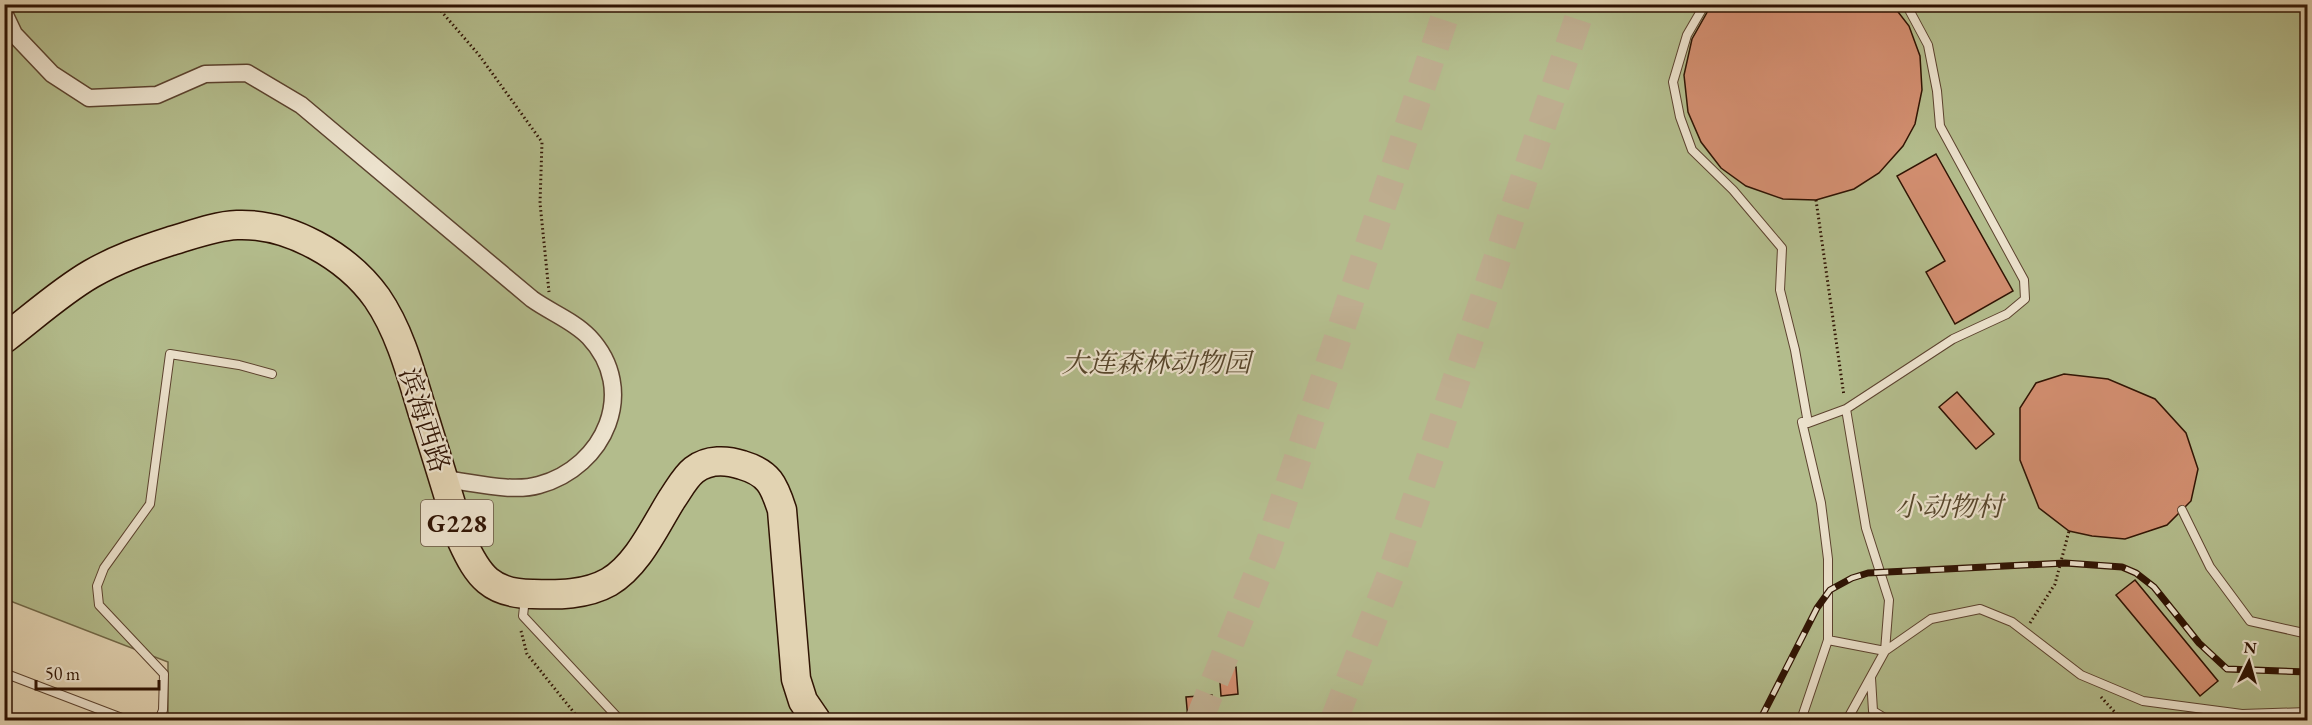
<svg xmlns="http://www.w3.org/2000/svg" width="2312" height="725" font-family="'EB Garamond','Noto Serif SC',serif">
<style>
.green{fill:#b3bc8c;stroke:#716848;stroke-width:1.5}
.building{fill:#d28e70;stroke:#2f1303;stroke-width:1.5}
.lines{fill:none;stroke-linecap:round;stroke-linejoin:round}
.trunk-tunnel{stroke:#bead8f;stroke-width:28;stroke-dasharray:28 14;stroke-linecap:butt}
.service-casing{stroke:#5c432f;stroke-width:10}
.minor-casing{stroke:#5c432f;stroke-width:19}
.trunk-casing{stroke:#2f1303;stroke-width:31}
.path{stroke:#2f1303;stroke-width:3;stroke-dasharray:1.5 3;stroke-linecap:butt}
.service{stroke:#ece2cd;stroke-width:8}
.minor{stroke:#ece2cd;stroke-width:16}
.trunk{stroke:#e2d3b2;stroke-width:28}
.rail-casing{stroke:#2f1303;stroke-width:7}
.rail{stroke:#ece2cd;stroke-width:4.5;stroke-dasharray:14;stroke-linecap:butt}
.labels{text-anchor:middle;dominant-baseline:central;stroke-width:4.5;stroke-linejoin:round;paint-order:stroke}
.shield{fill:#ece2cd;stroke:#685140;stroke-width:1.5}
.shield-label{font-size:26px;font-weight:bold;fill:#2f1303}
.park-label{font-size:27px;font-style:italic;fill:#57462c;stroke:#ece2cd}
.street-label{font-size:27px;fill:#2f1303;stroke:#ece2cd}
</style>
<rect width="100%" height="100%" fill="#e2d3b2"/>
<filter id="stains"><feTurbulence type="fractalNoise" baseFrequency=".00333" numOctaves="4"/><feColorMatrix values="0 0 0 0 .2 0 0 0 0 .09 0 0 0 0 .02 0 0 0 .5 -.17"/></filter>
<radialGradient id="worn" r=".72"><stop offset=".6" stop-color="#630" stop-opacity="0"/><stop offset="1" stop-color="#630" stop-opacity=".3"/></radialGradient>
<path class="green" d="M5,5H2307V720H168V662L5,599Z"/>
<path class="building" d="M1714,4H1892L1909,26L1920,56L1922,90L1915,124L1903,146L1879,173L1854,189L1816,200L1783,199L1746,186L1721,168L1701,142L1688,112L1684,75L1692,39L1709,9Z
M1936,154L2013,291L1955,324L1926,272L1945,261L1897,176Z
M2064,374L2108,379L2155,399L2186,433L2198,469L2191,501L2167,525L2125,539L2092,536L2069,531L2039,508L2020,460V408L2036,383Z
M1957,392L1994,434L1976,449L1939,407Z
M2135,580L2218,681L2200,696L2116,595Z
M1236,667L1238,694L1221,696L1219,669Z
M1212,695L1214,720H1188L1186,697Z"/>
<g class="lines">
<path class="trunk-tunnel" d="M1199,720L1267,551L1449,4
M1334,720L1391,574L1583,4"/>
<g class="service-casing">
<path id="service" d="M1705,4L1687,35L1673,82L1680,117L1692,150L1733,190L1782,248L1780,290L1795,350L1808,423L1846,409L1953,339L2007,314L2025,299L2024,280L1940,126L1937,91L1928,45L1906,4
M1802,422L1821,503L1828,559V640
M2182,510L2210,567L2250,621L2308,634
M525,598L523,616L620,720
M4,673L127,720
M1871,678L1873,711L1888,720
M159,720L163,710L164,674L99,605L97,586L104,568L150,504L170,354L239,365L272,374
M1801,720L1828,640L1885,651L1889,600L1866,528L1846,409
M1847,720L1885,651L1931,619L1980,609L2012,622L2081,675L2143,701L2242,714L2308,712"/>
</g>
<g class="minor-casing">
<path id="minor" d="M4,13L14,34L52,74L89,98L157,95L205,74L247,73L301,105L532,299C550,312 574,321 589,337C639,390 605,467 539,485C512,493 472,482 443,479"/>
</g>
<g class="trunk-casing">
<path id="trunk" d="M4,339C33,317 60,292 91,274C117,259 143,250 171,241C192,235 214,226 237,225C289,223 347,256 377,298C399,330 410,370 421,407C435,452 449,496 462,541C478,576 491,594 533,594C558,595 586,595 609,582C638,565 655,526 672,499C679,489 685,477 694,470C708,459 727,460 742,465C769,473 774,485 782,510L796,679L803,701L816,720"/>
</g>
<path class="path" d="M435,4L479,55L542,142L540,203L549,292
M1816,200L1844,396
M2030,623L2055,584L2069,531
M521,631L527,654L580,720
M2101,697L2122,720"/>
<use href="#service" class="service"/>
<use href="#minor" class="minor"/>
<use href="#trunk" class="trunk"/>
<g class="rail-casing">
<path id="rail" d="M1760,720L1817,608L1830,590L1852,578L1868,573L2065,563L2122,567L2136,573L2154,587L2199,643L2227,669L2308,672"/>
</g>
<use href="#rail" class="rail"/>
</g>
<g class="labels">
<rect class="shield" x="421" y="500" width="72" height="46" rx="4.5"/>
<g class="shield-label">
<text x="457" y="523">G228</text>
</g>
<g class="park-label">
<text x="1156" y="362">大连森林动物园</text>
<text x="1949" y="506">小动物村</text>
</g>
<g class="street-label">
<text transform="translate(425 420) rotate(72)">滨海西路</text>
</g>
</g>
<rect width="2312" height="725" fill="none" stroke="#e2d3b2" stroke-width="24"/>
<rect x="6" y="6" width="2300" height="713" fill="none" stroke="#2f1303" stroke-width="3"/>
<rect x="12" y="12" width="2288" height="701" fill="none" stroke="#2f1303" stroke-width="1.5"/>
<g transform="translate(2249 662) rotate(5)" stroke="#ece2cd" stroke-width="4.5" paint-order="stroke">
<path d="M0-4.5L10 22L0 15L-10 22Z" fill="#2f1303"/>
<text y="-9" font-size="16" font-weight="bold" text-anchor="middle" fill="#2f1303">N</text>
</g>
<path d="M36 680v9h123v-9" fill="none" stroke="#2f1303" stroke-width="3"/>
<text x="45" y="680" font-size="18" fill="#2f1303" stroke="#ece2cd" stroke-width="4.5" paint-order="stroke">50 m</text>
<rect width="100%" height="100%" filter="url(#stains)"/>
<rect width="100%" height="100%" fill="url(#worn)"/>
</svg>
